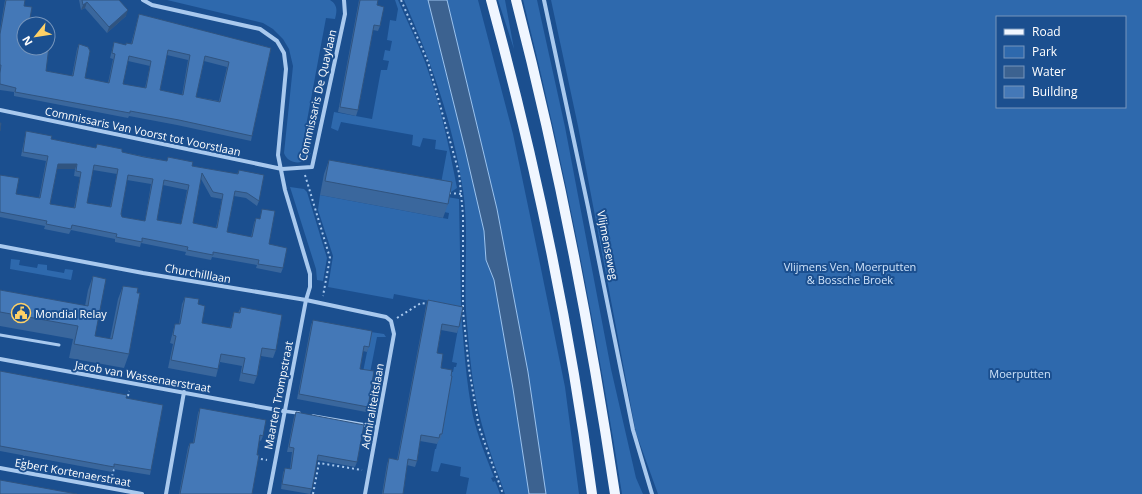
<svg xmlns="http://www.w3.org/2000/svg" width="1142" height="494" font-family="'Open Sans',sans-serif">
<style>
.green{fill:#2e69ad;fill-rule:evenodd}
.water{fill:#3c6290;stroke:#9cc4f0}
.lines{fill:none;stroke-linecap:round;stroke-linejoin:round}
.path{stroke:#a9c9ee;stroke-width:2;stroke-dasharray:2 3;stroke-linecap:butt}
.service{stroke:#a9c9ee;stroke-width:3}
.pedestrian{stroke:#a9c9ee;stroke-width:3.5}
.minor{stroke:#a9c9ee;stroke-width:4}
.primary{stroke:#f0f6ff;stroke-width:10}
.wall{fill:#3a679d;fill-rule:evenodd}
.shaded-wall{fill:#305480}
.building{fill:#4478b7;stroke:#305480;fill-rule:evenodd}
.labels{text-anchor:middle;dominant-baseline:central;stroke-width:4;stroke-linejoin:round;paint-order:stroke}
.street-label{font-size:11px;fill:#fff;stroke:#1b4f8f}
.park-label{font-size:11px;fill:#cfe3fa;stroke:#1b4f8f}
.poi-label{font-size:11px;fill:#fff;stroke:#1b4f8f;text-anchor:start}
</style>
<rect width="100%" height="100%" fill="#1b4f8f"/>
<path class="green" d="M167,0H330C338,5 337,11 335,19L326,18L303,142L306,143L304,152L311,153L306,160C298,165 287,162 284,153L293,66L289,49L283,39L273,29L263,23Z
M395,0H398C407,21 417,41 425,62C440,103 449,146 457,188L451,192L440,189L447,151L435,149L436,140L423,138L420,147L412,145L413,135L341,122L338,131L331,128L334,112L372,119L381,70H387L389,61L383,60L385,50L390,51L392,41L387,40L390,20L396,21L398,9Z
M404,0H428L465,149L484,231L486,260L494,280L513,389L529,494H505C497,471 488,448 482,425C472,389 469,349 466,311C464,271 469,230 463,190C453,123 431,61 404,0Z
M447,0H478L513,134L538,254L565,387L579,494H546L528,372L497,209Z
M498,0H505L514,49Z
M523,0H537L565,127L611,369L636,478L643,494H622C596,328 564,163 523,0Z
M551,0H1142V494H658L636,433L578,126ZM997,17H1125V107H997Z
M290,187L304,189L307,192L327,258L323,281L317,280L316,269Z
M320,195L448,219L449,213L444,212L447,197L459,199L461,307L394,294L393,299L328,287L333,256L318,210Z
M11,259L20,260L19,265L37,268L38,264L47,265V270L64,273L65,269L73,270L71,280L10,269Z
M461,312C464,347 466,382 473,416C478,437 486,457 494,477L491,478L493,482L495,481L500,494H466L469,478L460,476L461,467L441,463L438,472L431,471L435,449H436L438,440H439L451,372H453L454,367H456L457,363L452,362Z
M371,332L384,334L386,337H377L370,373L363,372Z"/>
<path class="water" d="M428,0H447L497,209L528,372L546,494H529L513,389L494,280L486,260L484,231L465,149Z"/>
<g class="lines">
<path class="path" d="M401,0L428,62L459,173L463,215V311L469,369L479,427L503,494
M305,175L330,258L323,296
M449,193L462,194
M397,318L421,303L428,304
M127,401L129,391
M256,458L267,460
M22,465L24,454
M111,481L114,468
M313,494L319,463L362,470"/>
<path class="service" d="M0,335L59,345"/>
<path class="pedestrian" d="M283,411L299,413
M313,416L377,427"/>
<path class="minor" d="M143,0L152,5L260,29L277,41L284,53L286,69L278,155L285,190L310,274V287L306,300L269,494
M544,0L588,207L633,430L652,494
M0,110L282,169L312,167L345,14L344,0
M0,246L143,273L306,300L386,317L391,321L394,334L365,494
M0,359L283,411
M0,468L142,494
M166,494L184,392"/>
<path class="primary" d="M491,0C535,161 570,328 592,494
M516,0C558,162 590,328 615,494"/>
</g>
<path class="wall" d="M5,0H25L24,6V48L46,71L72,76L77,49L79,44L85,78L108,83L113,59L110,58L114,42L125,45L131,44L139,14L271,48L252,136L251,141L177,125L129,116L128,118L14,96V92L0,90V30ZM167,55L188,60L182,95L160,90ZM128,61L150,66L145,88L123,84ZM204,61L227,67L219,101L196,97Z
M79,0H119L126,16L107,33L85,8L81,10Z
M359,0H378L377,5L380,26L378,31L373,30L358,110L356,116L338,112Z
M26,131L51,139L96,148L97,144L122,152L167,161L168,157L192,166L237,174L239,170L259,201L257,206L246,198L234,196L227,232L251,237L254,223L256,218L260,219L262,209L269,244L283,268L281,273L256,268L257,265L212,257L211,260L185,255L186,252L141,243L140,247L115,242V239L71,230L69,234L44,229L45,226L0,217V175L16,194L39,198L46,161L21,156ZM57,169H75L74,176L80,177L74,208L50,204ZM93,170L117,174L110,207L87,203ZM201,179L211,197L222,199L216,228L193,223ZM127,180L151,184L145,221L122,217L121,214ZM163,185L187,190L181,224L157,220Z
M329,160L448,204L443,218L320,195L324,174Z
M93,276L95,336L110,339L118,299L123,286L129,354L124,368L69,358L73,339L0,326V290L85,306L88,290Z
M185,297L198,304L202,323L230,328L234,312L238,313L241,307L276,350L273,358L261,356L257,376L254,384L239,381L242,366L220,362L218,369L216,377L168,368L173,344L170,343L173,331L175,324H179L182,304Z
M428,300L459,327L457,333L441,330L437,353L441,368L442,434L440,440H439L437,444L420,441L417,461L415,467L407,465L403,494H382L387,464L389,458L397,460L426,306Z
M313,320L369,347L367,352L363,351L360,369L368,407L366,412L297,399L311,325Z
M0,371L126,398L151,470L150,475L113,469L112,472L0,451Z
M200,408L263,436L261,441L259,440L257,455L252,494H179L188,447L190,443H193L198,413Z
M296,412L357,462L355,467L317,460L312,489L310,494L281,489L283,473L285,468L290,469L292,452H287L294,417Z"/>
<path class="shaded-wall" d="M87,2L85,8L81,10L83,5Z
M128,10L126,16L107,33L109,27Z
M58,164H77L75,169H56Z"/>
<path class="building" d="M6,0H25L24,6L32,7L29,24H24V48H48V38H50L46,71L73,76L79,44L88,47L90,51L85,78L109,83L115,54L112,53L114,42L126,45V43L132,44L139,14L271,48L252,136L179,120L130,111V113L15,92L16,88L0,84V73L1,65H0V34ZM168,50L190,55L183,95L160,90ZM129,56L151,61L146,88L123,84ZM205,56L229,62L220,102L196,97Z
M82,0H119L128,10L109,27L87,2L83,5Z
M360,0H378L377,5L384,7L380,26L374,25L358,110L340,107Z
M0,123H1L0,131Z
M26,131L52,136L51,139L96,148L97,144L122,149V152L144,157L167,161L168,157L193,162L192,166L238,174L239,170L264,175L259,201L247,193L235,191L227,232L252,237L256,218L260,219L262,209L275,211L269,244L287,248L283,268L258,264L259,260L213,252V255L187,250L188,247L142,238V242L116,237L117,234L72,225L71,229L46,224L47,221L0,212V175L19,178L16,194L40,198L48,156L23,152ZM58,164H77L76,171L81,172L75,208L50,204ZM94,165L118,169L111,207L87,203ZM202,173L213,192L223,194L217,228L193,223ZM128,175L153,179L145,221L122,217L121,214ZM164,180L189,185L181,224L157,220Z
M329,160L452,182L448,204L325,181Z
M93,276L106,279L95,336L112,339L123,286L138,288L137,293H140L129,354L74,344L78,326L0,312V290L88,306Z
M185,297L199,299L198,304L205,306L202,323L231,328L234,312L240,313L241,307L282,315L276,350L262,348L257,376L242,373L245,358L221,354L218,369L171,360L176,336L173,335L175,324H180Z
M428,300L463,307L459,327L442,324L437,353L443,354L441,368L452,370L451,376H452L442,434H440L439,438L421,435L417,461L408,459L403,494H383L389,458L398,460Z
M313,320L372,331L369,347L364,346L360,369L374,371L368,407L299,394Z
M0,371L127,395L126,398L163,405L151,470L114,464V467L0,446Z
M200,408L266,420L263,436L260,435L257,455H259L252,494H180L190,443H194Z
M296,412L364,425L357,462L318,455L312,489L282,484L285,468L291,469L294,448L289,447Z
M0,480L77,494H0Z"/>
<defs>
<g id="civic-ring" transform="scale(1)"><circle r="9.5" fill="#1b4f8f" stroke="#ffd166" stroke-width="1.5"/><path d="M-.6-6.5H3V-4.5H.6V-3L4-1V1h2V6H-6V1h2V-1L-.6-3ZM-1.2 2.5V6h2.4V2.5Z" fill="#ffd166"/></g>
</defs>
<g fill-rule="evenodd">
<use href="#civic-ring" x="21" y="313"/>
</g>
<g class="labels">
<g class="street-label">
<text transform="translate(317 95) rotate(-77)">Commissaris De Quaylaan</text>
<text transform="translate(143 131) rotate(12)">Commissaris Van Voorst tot Voorstlaan</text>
<text transform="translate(608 245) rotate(79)">Vlijmenseweg</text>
<text transform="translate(198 273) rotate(10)">Churchilllaan</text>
<text transform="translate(143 376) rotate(10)">Jacob van Wassenaerstraat</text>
<text transform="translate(278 395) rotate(-79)">Maarten Trompstraat</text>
<text transform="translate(372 406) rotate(-80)">Admiraliteitslaan</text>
<text transform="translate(73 472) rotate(10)">Egbert Kortenaerstraat</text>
</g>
<g class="park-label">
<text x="850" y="266">Vlijmens Ven, Moerputten<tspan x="850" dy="13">&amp; Bossche Broek</tspan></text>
<text x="1020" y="373">Moerputten</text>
</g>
<g class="poi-label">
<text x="35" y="313">Mondial Relay</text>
</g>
</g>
<rect x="996" y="16" width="130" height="92" fill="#1b4f8f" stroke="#7695bc"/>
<rect x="1004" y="29" width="20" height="6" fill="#f0f6ff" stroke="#7695bc"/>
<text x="1032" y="36" font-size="12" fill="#ffffff">Road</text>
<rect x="1004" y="46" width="20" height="12" fill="#2e69ad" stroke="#7695bc"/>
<text x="1032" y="56" font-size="12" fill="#ffffff">Park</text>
<rect x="1004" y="66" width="20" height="12" fill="#3c6290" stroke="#7695bc"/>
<text x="1032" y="76" font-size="12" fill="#ffffff">Water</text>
<rect x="1004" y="86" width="20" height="12" fill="#4478b7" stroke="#7695bc"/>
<text x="1032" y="96" font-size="12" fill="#ffffff">Building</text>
<g transform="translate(36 36) rotate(240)"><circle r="19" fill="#1b4f8f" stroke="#7695bc"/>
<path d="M0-3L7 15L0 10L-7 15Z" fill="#ffd166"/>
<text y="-6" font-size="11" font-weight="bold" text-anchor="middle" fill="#ffffff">N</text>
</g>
</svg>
